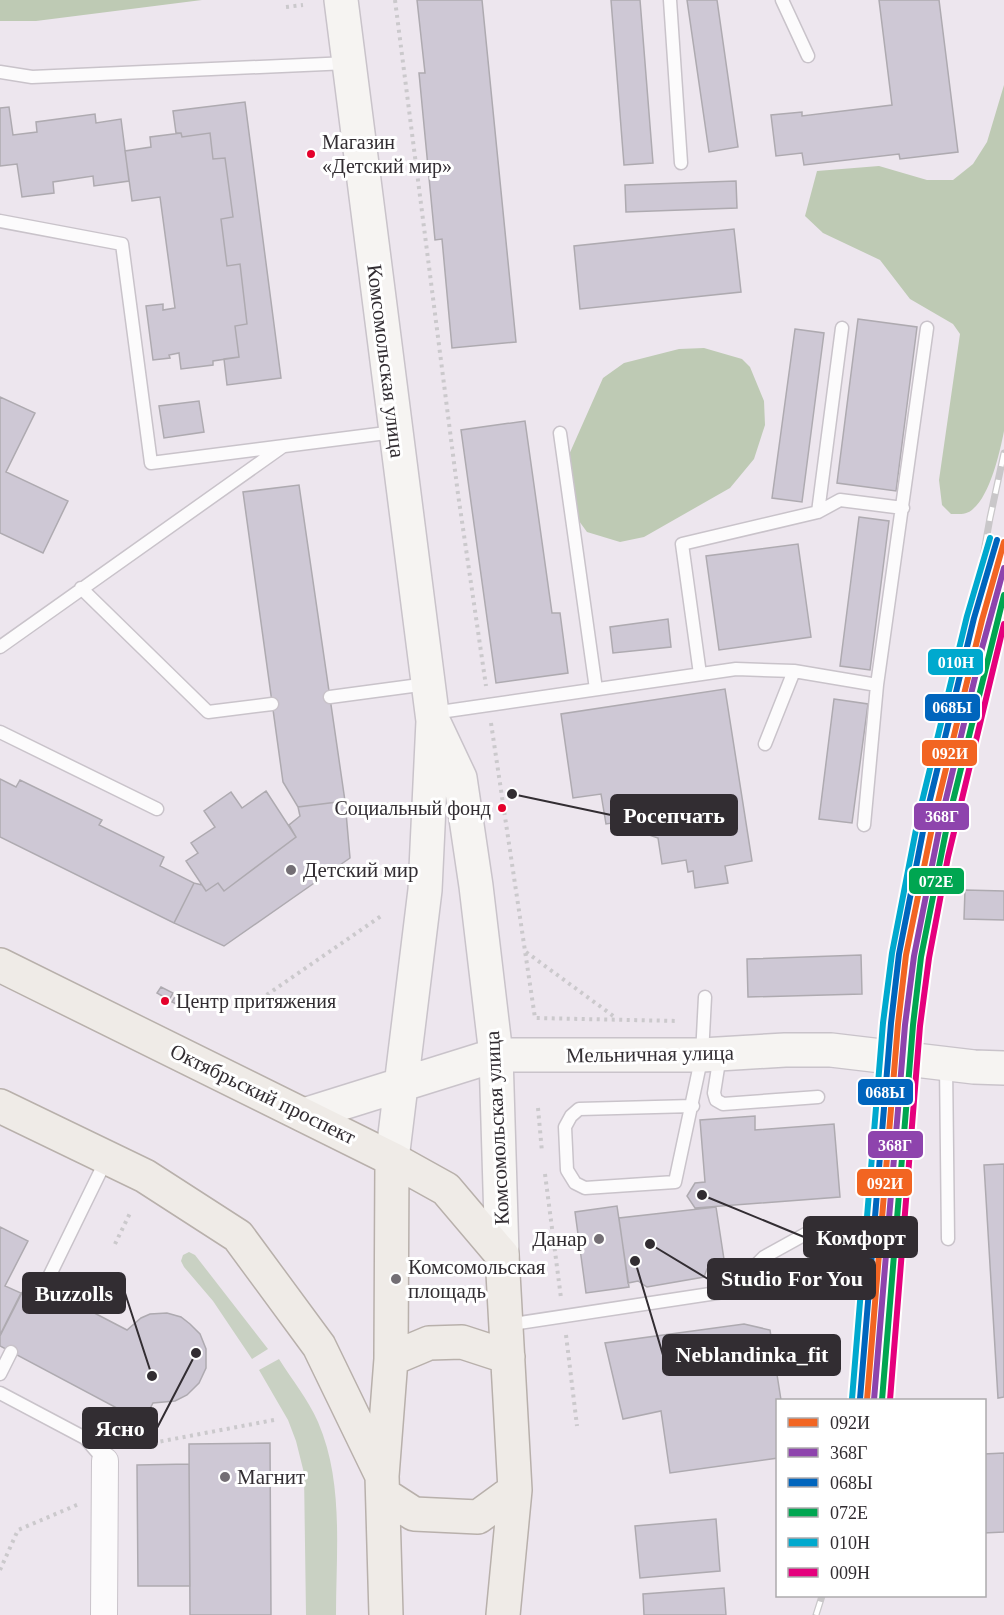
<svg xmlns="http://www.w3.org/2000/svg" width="1004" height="1615" font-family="'Times New Roman',serif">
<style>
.green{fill:#c9d1c3}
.forest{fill:#becab4}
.building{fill:#cec8d5;stroke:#aeaab0;stroke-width:1.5}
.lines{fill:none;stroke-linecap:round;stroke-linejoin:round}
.lane-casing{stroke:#c9c3ca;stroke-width:15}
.street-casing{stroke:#c9c3ca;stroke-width:28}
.secondary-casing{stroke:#c9c3ca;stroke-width:36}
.primary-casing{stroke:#b8b0ab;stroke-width:36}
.path{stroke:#cbc9cc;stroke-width:4;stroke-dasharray:3 4.5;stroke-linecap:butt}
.lane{stroke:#fcfbfc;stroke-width:12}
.street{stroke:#fcfbfc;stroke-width:26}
.secondary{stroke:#f6f4f2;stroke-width:33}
.primary{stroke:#efebe7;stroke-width:33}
.rail-casing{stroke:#c9c7c9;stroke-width:7}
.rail{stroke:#fff;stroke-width:4.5;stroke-dasharray:14;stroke-linecap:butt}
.rail-1-casing{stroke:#fff;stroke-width:10}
.rail-2-casing{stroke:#fff;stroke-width:10}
.rail-3-casing{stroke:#fff;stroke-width:10}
.rail-4-casing{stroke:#fff;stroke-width:10}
.rail-5-casing{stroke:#fff;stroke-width:10}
.rail-6-casing{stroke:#fff;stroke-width:10}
.rail-1{stroke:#f26522;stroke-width:6}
.rail-2{stroke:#8e44ad;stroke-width:6}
.rail-3{stroke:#0065bd;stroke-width:6}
.rail-4{stroke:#00a651;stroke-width:6}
.rail-5{stroke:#00a9ce;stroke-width:6}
.rail-6{stroke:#e5007d;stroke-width:6}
.bus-dot{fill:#e4002b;stroke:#fff;stroke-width:2}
.poi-dot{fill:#736e74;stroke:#fff;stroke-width:2}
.labels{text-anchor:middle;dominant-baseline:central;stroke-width:6;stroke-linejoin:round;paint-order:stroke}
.bus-label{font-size:20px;fill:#322d32;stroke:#fff;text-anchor:start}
.street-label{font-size:21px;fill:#322d32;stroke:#fff}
.poi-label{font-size:21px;fill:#322d32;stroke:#fff;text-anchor:start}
.leader{fill:none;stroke:#322d32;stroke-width:2}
.callout-dot{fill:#322d32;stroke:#fff;stroke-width:2}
.callout{fill:#322d32;stroke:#322d32;stroke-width:2}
.callout-label{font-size:22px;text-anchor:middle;font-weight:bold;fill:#fff}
.line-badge{stroke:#fff;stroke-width:2}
.badge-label{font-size:16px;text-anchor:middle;font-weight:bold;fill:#fff}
</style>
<rect width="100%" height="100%" fill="#ede6ee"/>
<path class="green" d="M189,1252L195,1255L268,1349L252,1359L213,1301L184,1267L181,1261L183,1255Z
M279,1359C292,1380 308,1399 318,1422C344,1482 336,1551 336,1615H306L304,1473L296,1441L288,1420L259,1370Z"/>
<path class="forest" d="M0,0H202L36,21H0Z
M1004,85V431C1000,452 990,495 973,509C967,515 959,514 951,514L942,505L939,480L960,334L953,324L910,299L880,260L823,233L805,216L817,171L879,166L927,180H953L973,164L987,142Z
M704,348L742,359L750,367L764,401L765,425L754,459L730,488L644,537L620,542L587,532L571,510L568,457L603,378L624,363L679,349Z"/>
<path class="building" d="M417,0H482L516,342L452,348L442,239L435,240L419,73H425Z
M611,0H640L653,163L624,165Z
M687,0H717L738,147L709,152Z
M879,0H939L958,152L900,159L899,154L804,165L802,153L776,156L771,115L802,112V116L892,105Z
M245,102L281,378L227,385L224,359L239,357L235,326L247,324L240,264L227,266L221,219L233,217L225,158L213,159L210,133L182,137L181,133H176L173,111Z
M9,107L13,135L37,132L36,122L95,114L96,123L121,119L129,181L94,186L93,176L53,182L54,193L22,197L17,164L0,166V108Z
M181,133L182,137L210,133L213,159L225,158L233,217L221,219L227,266L240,264L247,324L235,326L239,357L213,361V365L181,369L179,353L169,355L170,358L153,360L146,306L163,304V310L175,308L160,197L132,201L125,151L151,147L150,137Z
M736,181L737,208L626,212L625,185Z
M734,229L741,292L580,309L574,246Z
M858,319L917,327L896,491L837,483Z
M795,329L824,333L802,502L772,498Z
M0,397L35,413L6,472L68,501L43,553L0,533Z
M199,401L204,432L164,438L159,406Z
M525,421L552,613H560L568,673L496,683L461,430Z
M299,485L345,801L298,807L283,782L243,492Z
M859,517L889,521L870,670L840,666Z
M798,544L811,637L719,650L706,556Z
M668,619L671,647L613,653L610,627Z
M725,689L752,861L725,866L728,883L695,888L693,871L688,872L686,860L662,864L658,838L643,833L637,819L606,824L601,794L573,798L561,714Z
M834,699L868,704L852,823L819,819Z
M0,779L16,787L20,780L102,820L99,825L164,857L160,866L194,883L174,923L0,837Z
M266,791L296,837L224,891L218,883L206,891L186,861L198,853L191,843L215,827L204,811L231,792L242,808Z
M345,801L350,858L224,946L174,923L194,883L202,885L206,891L218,883L224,891L296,837L289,825L300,816L298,807Z
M965,890L1004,891V920L964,919Z
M861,955L862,994L748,997L747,959Z
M161,987L173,993L169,1000L157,993Z
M176,995L187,1002L184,1008L172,1002Z
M755,1116V1130L834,1124L840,1197L695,1208L687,1196L695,1183L705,1182L700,1120Z
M1004,1164V1397L998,1398L984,1165Z
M617,1206L629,1287L586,1293L575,1212Z
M716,1207L725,1266L707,1269L704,1277L647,1287L638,1281L628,1283L619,1218Z
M0,1227L28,1241L5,1286L21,1293L0,1335Z
M29,1279L127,1330L141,1318L150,1314L167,1313L181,1317L190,1324L200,1334L206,1349V1368L199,1383L187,1395L175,1401L153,1403L143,1422L0,1346V1336Z
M744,1324L770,1330L781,1400H778V1458L670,1473L661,1411L623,1419L605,1343Z
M270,1443L271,1615H190L189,1444Z
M1004,1453V1532L984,1533V1454Z
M189,1464L190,1586H138L137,1465Z
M716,1519L720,1571L640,1578L635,1526Z
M724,1588L726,1615H644L643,1594Z"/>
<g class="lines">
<g class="lane-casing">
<path id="lane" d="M670,0L681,163
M782,0L808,56
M0,72L32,77L348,63
M0,221L122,244L151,463L394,432
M560,433L596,689
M818,512L842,328
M81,588L208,712L272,704
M0,647L282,447
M700,674L682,544L818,512L840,500L903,508
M330,697L427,684
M433,713L736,669L794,671L877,685
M0,732L157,809
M765,744L794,671
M864,825L877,685L927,328
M720,1055L714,1093L716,1100L723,1104L818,1097
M946,1065L948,1239
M693,1106L579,1109L571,1116L565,1127L567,1170L575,1183L585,1188L675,1182L702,1055L705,997
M44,1287L107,1158
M506,1325L730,1291L764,1257L811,1231
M0,1374L11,1352
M0,1393L85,1438L105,1461"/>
</g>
<g class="street-casing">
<path id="street" d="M104,1615L105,1461"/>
</g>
<g class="secondary-casing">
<path id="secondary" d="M341,0L433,721L425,890L392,1159
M435,725L460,778L476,886L496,1055L502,1255
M304,1115L496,1055H702L785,1050H831L974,1067L1004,1068"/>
</g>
<g class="primary-casing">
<path id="primary" d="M0,965L392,1159L446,1189L502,1255L515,1490L503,1615
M0,1106L145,1176L238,1236L319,1346L382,1476
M391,1359L429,1343L462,1342L508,1357
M383,1494L414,1514L478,1517L515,1490
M386,1615L382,1476L391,1359L392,1159"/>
</g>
<path class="path" d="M395,0L458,494L486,686
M286,7L303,5
M491,723L535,1018L679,1021
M526,952L616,1018
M242,1012L381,916
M538,1108L542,1152
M545,1174L561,1298
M115,1244L131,1211
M566,1335L577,1426
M131,1447L274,1420
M0,1570L18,1530L79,1504"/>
<use href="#lane" class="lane"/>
<use href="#street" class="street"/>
<use href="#secondary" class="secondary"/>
<use href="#primary" class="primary"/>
<g class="rail-casing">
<path id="rail" d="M945,769L990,518L1004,453
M860,1400L876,1282
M816,1615L822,1596"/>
</g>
<use href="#rail" class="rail"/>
<g class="rail-1-casing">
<path id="rail-1" d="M867,1400L898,1024L906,955L934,818L982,620L1004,542"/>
</g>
<g class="rail-2-casing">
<path id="rail-2" d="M874,1400L905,1025L914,956L941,820L982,648L1004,568"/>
</g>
<g class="rail-3-casing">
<path id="rail-3" d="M860,1399L891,1023L899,954L926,816L974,618L997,540"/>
</g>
<g class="rail-4-casing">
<path id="rail-4" d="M882,1400L913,1025L921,957L948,821L1004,595"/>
</g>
<g class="rail-5-casing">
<path id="rail-5" d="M852,1399L883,1023L892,953L919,814L967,616L990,538"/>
</g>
<g class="rail-6-casing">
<path id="rail-6" d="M890,1400L920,1026L929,958L948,857L1004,624"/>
</g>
<use href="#rail-1" class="rail-1"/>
<use href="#rail-2" class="rail-2"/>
<use href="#rail-3" class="rail-3"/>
<use href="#rail-4" class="rail-4"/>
<use href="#rail-5" class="rail-5"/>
<use href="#rail-6" class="rail-6"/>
</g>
<g class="bus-dot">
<circle cx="311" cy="154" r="5"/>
<circle cx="502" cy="808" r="5"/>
<circle cx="165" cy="1001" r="5"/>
</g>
<g class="poi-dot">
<circle cx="291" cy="870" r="6"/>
<circle cx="599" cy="1239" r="6"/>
<circle cx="396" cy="1279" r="6"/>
<circle cx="225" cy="1477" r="6"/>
</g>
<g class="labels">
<g class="bus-label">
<text x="322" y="142">Магазин<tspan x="322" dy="24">«Детский мир»</tspan></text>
<text x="491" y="808" text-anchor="end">Социальный фонд</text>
<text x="176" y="1001">Центр притяжения</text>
</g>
<g class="street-label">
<text transform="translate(386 361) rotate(83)">Комсомольская улица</text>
<text transform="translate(650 1054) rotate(-1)">Мельничная улица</text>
<text transform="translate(263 1094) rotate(26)">Октябрьский проспект</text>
<text transform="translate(497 1128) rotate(-93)">Комсомольская улица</text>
</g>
<g class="poi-label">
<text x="303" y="870">Детский мир</text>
<text x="587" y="1239" text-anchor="end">Данар</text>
<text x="408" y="1267">Комсомольская<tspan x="408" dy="24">площадь</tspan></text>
<text x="237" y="1477">Магнит</text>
</g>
</g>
<path class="leader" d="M512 794L611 815M702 1195L804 1237M650 1244L708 1279M152 1376L125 1293M635 1261L663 1355M196 1353L157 1428"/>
<g class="callout-dot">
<circle cx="512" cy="794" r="6"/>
<circle cx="702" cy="1195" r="6"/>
<circle cx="650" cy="1244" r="6"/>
<circle cx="152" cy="1376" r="6"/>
<circle cx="635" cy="1261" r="6"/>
<circle cx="196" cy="1353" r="6"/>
</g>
<g class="callout">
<rect x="611" y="795" width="126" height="40" rx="6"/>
<rect x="804" y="1217" width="113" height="40" rx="6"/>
<rect x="708" y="1259" width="167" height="40" rx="6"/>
<rect x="23" y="1273" width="102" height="40" rx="6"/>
<rect x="663" y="1335" width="177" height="40" rx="6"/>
<rect x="83" y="1408" width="74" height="40" rx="6"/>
</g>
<g class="callout-label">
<text x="674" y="823">Росепчать</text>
<text x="861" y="1245">Комфорт</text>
<text x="792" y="1286">Studio For You</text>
<text x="74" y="1301">Buzzolls</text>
<text x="752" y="1362">Neblandinka_fit</text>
<text x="120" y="1436">Ясно</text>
</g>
<g class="line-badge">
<rect x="927" y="648" width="57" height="28" rx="6" fill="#00a9ce"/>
<rect x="924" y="693" width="57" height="29" rx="6" fill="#0065bd"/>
<rect x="921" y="739" width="57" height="28" rx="6" fill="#f26522"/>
<rect x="913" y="802" width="57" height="29" rx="6" fill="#8e44ad"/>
<rect x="908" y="867" width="57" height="28" rx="6" fill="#00a651"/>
<rect x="857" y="1078" width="57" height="28" rx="6" fill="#0065bd"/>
<rect x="867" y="1130" width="57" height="29" rx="6" fill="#8e44ad"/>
<rect x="856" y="1168" width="57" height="29" rx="6" fill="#f26522"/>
</g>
<g class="badge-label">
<text x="956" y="668">010Н</text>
<text x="952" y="713">068Ы</text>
<text x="950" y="759">092И</text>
<text x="942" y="822">368Г</text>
<text x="936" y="887">072Е</text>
<text x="885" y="1098">068Ы</text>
<text x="895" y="1151">368Г</text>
<text x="885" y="1189">092И</text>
</g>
<rect x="776" y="1399" width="210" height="198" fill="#ffffff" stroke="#adabad" stroke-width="1.5"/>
<rect x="788" y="1418" width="30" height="9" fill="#f26522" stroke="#adabad" stroke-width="1.5"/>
<text x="830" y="1429" font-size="18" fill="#322d32">092И</text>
<rect x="788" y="1448" width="30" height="9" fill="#8e44ad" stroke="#adabad" stroke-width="1.5"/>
<text x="830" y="1459" font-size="18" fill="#322d32">368Г</text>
<rect x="788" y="1478" width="30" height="9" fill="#0065bd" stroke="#adabad" stroke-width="1.5"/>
<text x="830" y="1489" font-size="18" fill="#322d32">068Ы</text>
<rect x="788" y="1508" width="30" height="9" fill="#00a651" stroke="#adabad" stroke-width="1.5"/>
<text x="830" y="1519" font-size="18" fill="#322d32">072Е</text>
<rect x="788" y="1538" width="30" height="9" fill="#00a9ce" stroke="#adabad" stroke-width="1.5"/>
<text x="830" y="1549" font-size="18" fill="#322d32">010Н</text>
<rect x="788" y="1568" width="30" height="9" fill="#e5007d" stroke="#adabad" stroke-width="1.5"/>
<text x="830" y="1579" font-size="18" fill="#322d32">009Н</text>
</svg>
